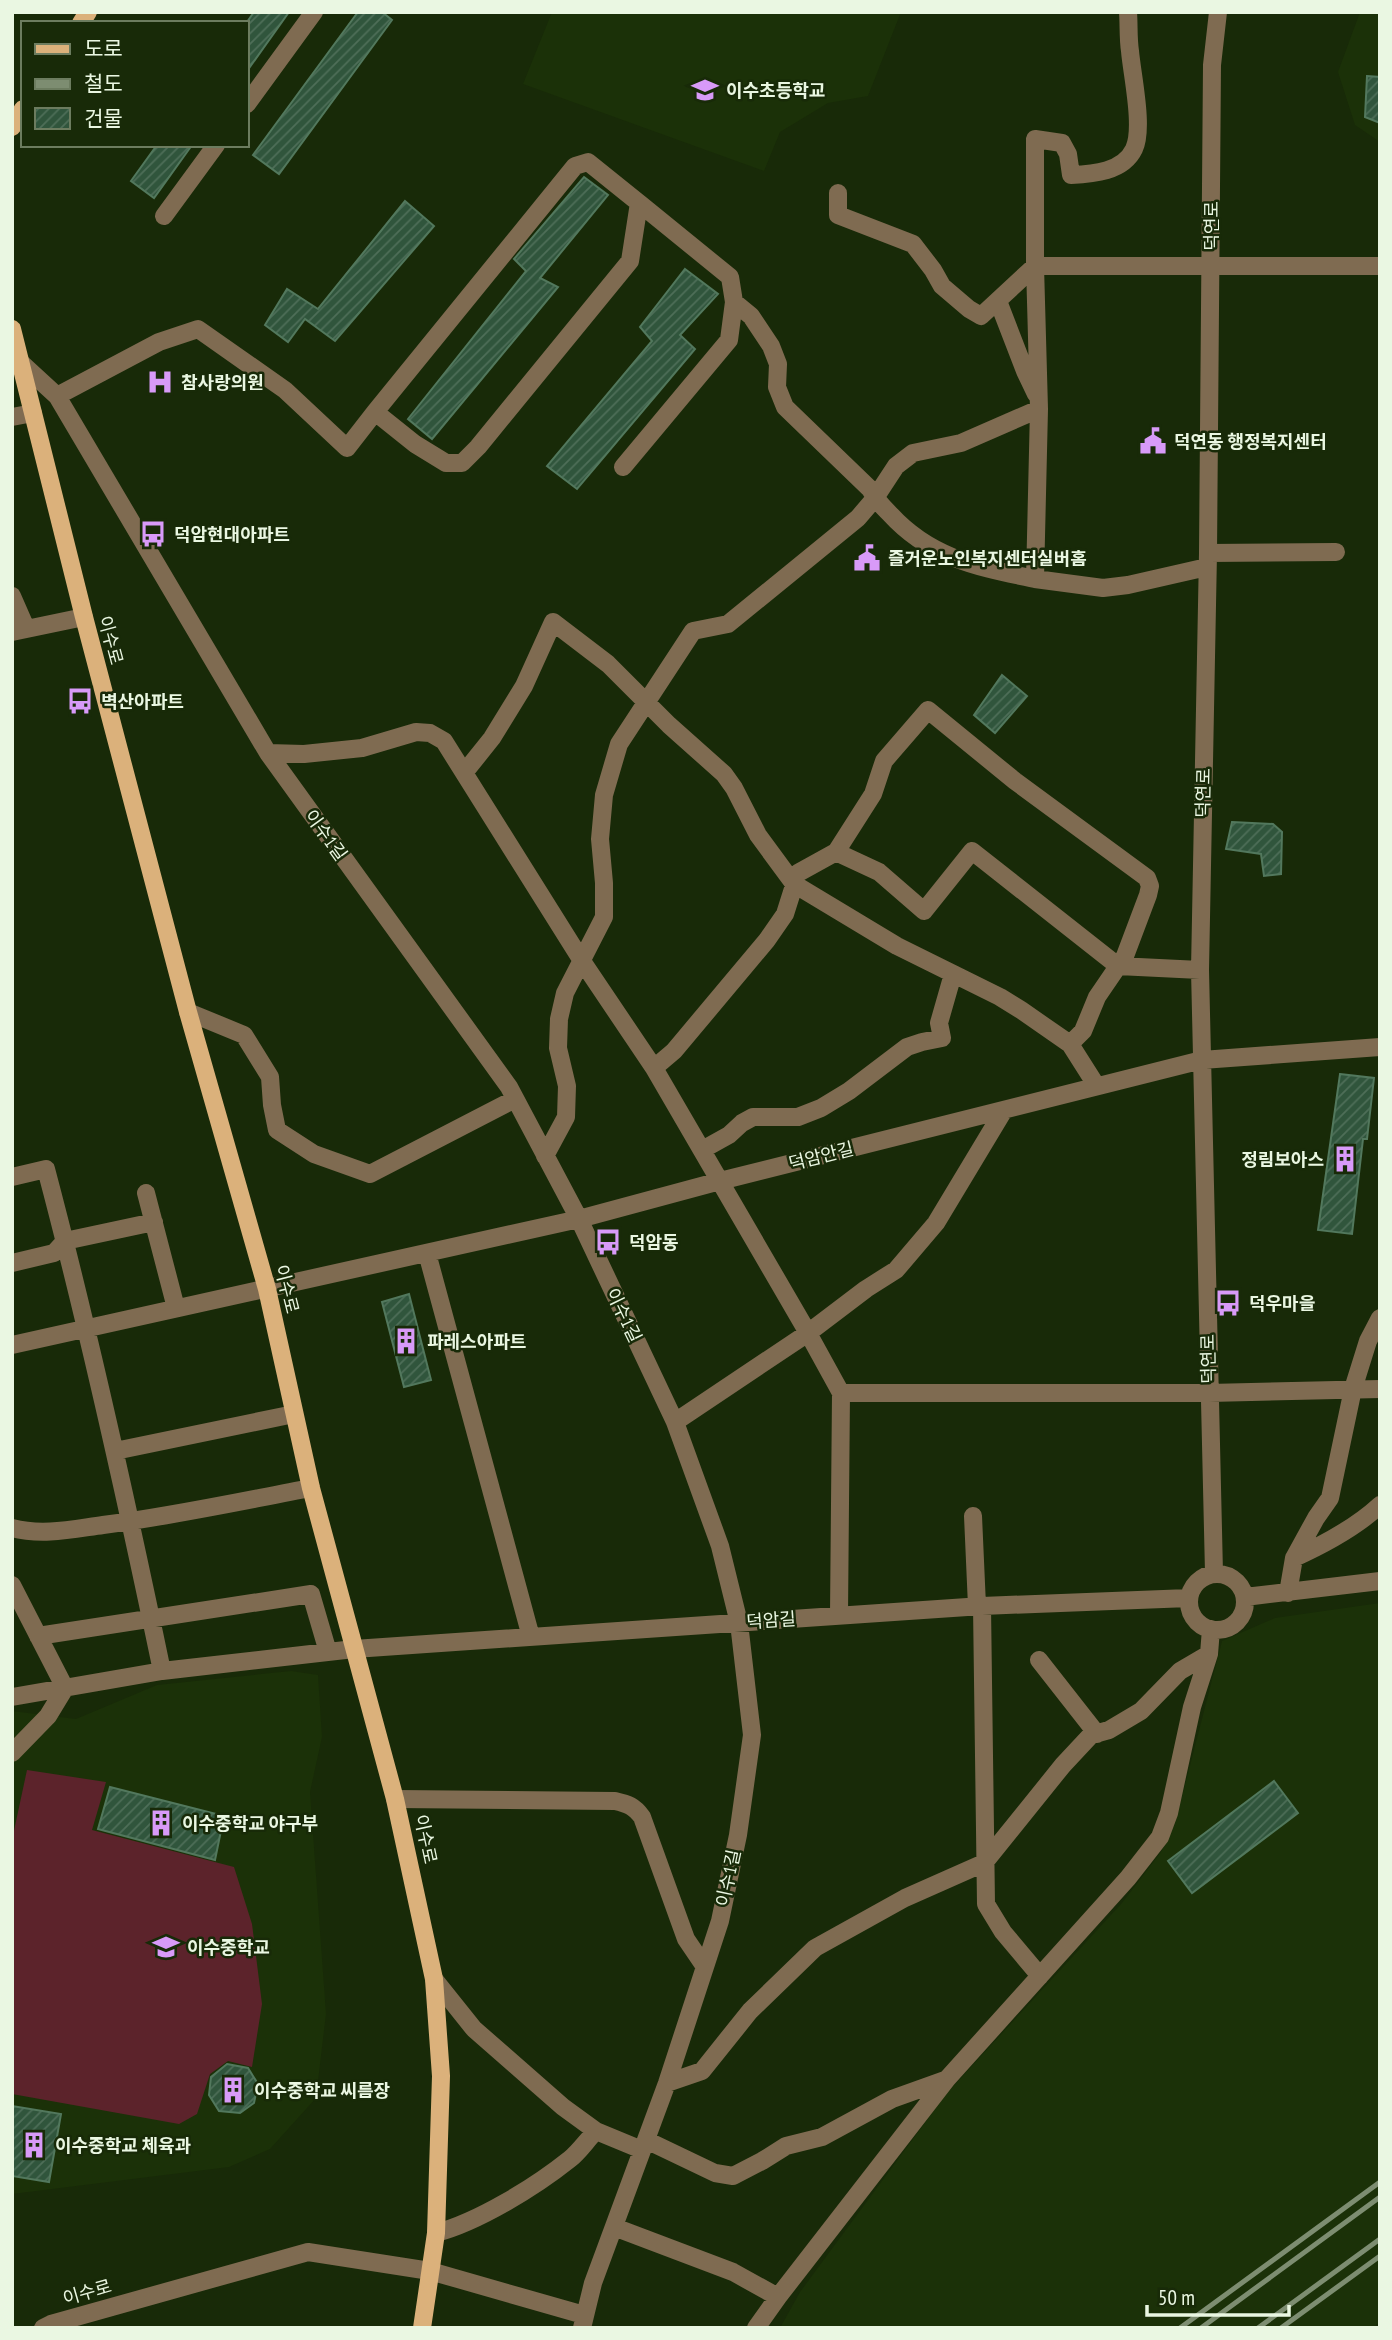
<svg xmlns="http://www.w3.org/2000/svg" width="1392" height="2340" font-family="'PT Sans Narrow','Noto Sans KR',sans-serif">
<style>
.built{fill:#1b3108}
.grass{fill:#5c232b}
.building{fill:url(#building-hatch);stroke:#52785d;stroke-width:2}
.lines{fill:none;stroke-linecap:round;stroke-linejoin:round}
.minor{stroke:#7f6b51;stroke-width:18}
.major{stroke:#dbb17b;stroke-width:18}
.rail{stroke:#7d8d71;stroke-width:5}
.labels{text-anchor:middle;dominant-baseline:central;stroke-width:5;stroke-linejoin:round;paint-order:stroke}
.poi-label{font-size:18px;font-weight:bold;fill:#eaf7e2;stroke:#182a08;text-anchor:start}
.street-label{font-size:18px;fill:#eaf7e2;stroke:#182a08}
</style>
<defs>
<pattern id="building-hatch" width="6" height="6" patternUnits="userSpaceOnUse" patternTransform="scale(1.75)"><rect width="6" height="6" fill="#30553c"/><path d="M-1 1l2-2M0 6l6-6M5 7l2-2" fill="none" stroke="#4e6e58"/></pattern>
</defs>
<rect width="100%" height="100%" fill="#182a08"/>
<path class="built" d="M552,12H901L868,96L828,103L780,132L764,171L523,84Z
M1360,12H1380V142L1355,125L1338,72Z
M1380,1603V2322L1372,2328H780L800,2292L947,2093L1122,1903L1161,1852L1175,1824L1222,1641L1275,1618Z
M291,1671L318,1675L322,1737L310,1792L326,2014L316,2098L270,2149L229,2167L12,2194V1711L76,1719L157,1685Z"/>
<path class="grass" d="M27,1770L106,1782L92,1830L234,1867L252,1924L262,2004L252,2067L228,2061L210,2074L197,2114L179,2124L12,2094V1840Z"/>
<path class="building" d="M254,12H289L247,71V22Z
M358,12H382L392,20L279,174L253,155Z
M1367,76L1380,77V123L1365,117Z
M157,145H192L154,198L131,181Z
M584,177L608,195L540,278L558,287L432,439L408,419L526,271L514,259Z
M405,201L434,226L335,341L305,319L288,342L265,325L287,289L318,309Z
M685,269L718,294L680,335L695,349L577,489L547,466L652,341L640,327Z
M1002,675L1027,696L995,733L974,715Z
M1232,822L1273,824L1282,832L1281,874L1264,876L1261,854L1226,849Z
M1340,1074L1374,1078L1367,1139H1363L1352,1234L1318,1230Z
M409,1294L431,1380L404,1387L382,1302Z
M1274,1781L1298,1813L1192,1893L1168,1861Z
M110,1787L224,1816L215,1860L98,1829Z
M227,2064L248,2068L258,2084L254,2103L240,2113L219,2111L209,2095L211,2077Z
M12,2106L61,2114L49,2182L12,2176Z"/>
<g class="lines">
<path class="minor" d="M1128,12C1129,25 1128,38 1130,51C1132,75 1144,128 1134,149C1123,172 1093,174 1071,175L1068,154L1062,143L1035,139V266L1039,409L1035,579L1103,588L1128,585L1207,567
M247,104L314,12
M838,193V215L913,244L933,270L942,286L969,309L981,316L1035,266H1380
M164,216L216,145
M998,301L1025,371L1036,394
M734,302L751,316L771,346L778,364L777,387L785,407L870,489C875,499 882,506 890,514C931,559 979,567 1035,579
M20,362L57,396L268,753L509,1087L579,1219L675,1422L720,1546L739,1623L752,1735L738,1835L720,1921L667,2083L593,2283L582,2328
M57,396L159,342L198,329L285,390L347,448L375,412L575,166L588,162L639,203L630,261L478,447L462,463H446L415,444L375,412
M12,417L33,413
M623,467L729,340L734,302L730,277L639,203
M1208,553L1336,552
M12,596L26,628
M12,632L84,617
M268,753L304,754L362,748L416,732L430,733L444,741L582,961L654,1068L808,1333L841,1393L839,1615
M464,773L492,738L524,686L553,622L608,664L669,725L724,774L734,788L758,835L794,884L897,946L1000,997L1021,1010L1070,1044L1096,1085
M836,852L879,872L924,911L972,851L1118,966L1200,970
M188,1012L244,1035L270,1077L272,1105L277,1130L314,1154L370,1174L515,1099
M654,1068L674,1051L767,940L785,914L798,873L836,852L873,794L884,761L928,710L1015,781L1147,878L1150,886L1148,895L1125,956L1097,997L1083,1031L1070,1044
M702,1150L729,1135L742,1123L753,1117H798L821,1108L849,1091L907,1047L922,1042L942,1038L939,1023L953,974
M545,1156L566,1117L567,1086L558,1048L559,1019L565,993L604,917V883L600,839L604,795L619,744L693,631L728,624L858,518L875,498L896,466L913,453L961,443L1039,409
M12,1177L46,1169C90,1335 127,1503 162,1671
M146,1193L176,1308
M427,1253L531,1637
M12,1263L54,1253L65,1241L154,1222
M12,1345L579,1219L720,1181L1202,1060L1380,1047
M841,1393H1209L1380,1389
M675,1422L808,1333L866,1289L896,1270L936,1223L1004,1110
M115,1451L294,1414
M973,1516L977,1606
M12,1528C43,1536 73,1529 103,1525C173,1516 242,1501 311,1488
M1294,1558L1316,1518L1330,1498L1353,1389L1368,1341L1380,1318
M1214,1573L1200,970L1208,553L1212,65L1218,12
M1189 1602a28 28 0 1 1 56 0a28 28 0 1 1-56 0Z
M12,1585L65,1688L48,1716L12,1753
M1288,1593L1294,1558C1325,1544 1355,1528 1380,1505
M1245,1597L1380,1581
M982,1606L986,1904L1003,1932L1040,1976
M38,1636L311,1594L328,1652
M1039,1660L1097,1734
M12,1697L162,1671L354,1649L982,1606L1189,1598
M395,1799L615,1801C628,1804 634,1806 642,1817L686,1939L705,1967
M434,1979L474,2029L563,2107L596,2131L642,2150
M667,2083L702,2071L750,2011L815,1948L905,1898L984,1863L1063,1765L1091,1735L1109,1730L1141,1711L1180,1671L1209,1654L1211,1629
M646,2140L715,2173L733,2176L762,2161L786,2146L822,2137L892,2099L945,2080
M614,2227L733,2272L778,2297L756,2328
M436,2233C478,2222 535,2187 570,2159C579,2152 587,2140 596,2131
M778,2297L947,2079L1128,1878L1160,1837L1169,1813L1192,1707L1209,1654
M43,2328L51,2324L308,2252L430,2271L584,2315"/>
<path class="major" d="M81,23L88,12
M12,127L23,109
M12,329L84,617L188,1012L267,1289L311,1488L395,1799L434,1979L441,2076L436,2233L422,2328"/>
<path class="rail" d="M1180,2328L1380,2182
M1201,2328L1380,2197
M1258,2328L1380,2239
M1281,2328L1380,2256"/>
</g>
<defs>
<g id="school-bare" transform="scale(2.1)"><path d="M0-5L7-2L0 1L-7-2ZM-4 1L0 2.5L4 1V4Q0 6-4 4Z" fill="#d89af8" stroke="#182a08" stroke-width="2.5" paint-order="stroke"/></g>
<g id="hospital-bare" transform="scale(2.1)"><path d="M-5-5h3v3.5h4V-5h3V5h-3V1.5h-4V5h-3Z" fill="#d89af8" stroke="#182a08" stroke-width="2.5" paint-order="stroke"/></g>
<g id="civic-bare" transform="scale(2.1)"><path d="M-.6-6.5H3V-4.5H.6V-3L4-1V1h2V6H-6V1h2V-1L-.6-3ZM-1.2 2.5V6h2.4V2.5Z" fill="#d89af8" stroke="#182a08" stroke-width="2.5" paint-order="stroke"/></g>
<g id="bus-bare" transform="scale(2.1)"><path d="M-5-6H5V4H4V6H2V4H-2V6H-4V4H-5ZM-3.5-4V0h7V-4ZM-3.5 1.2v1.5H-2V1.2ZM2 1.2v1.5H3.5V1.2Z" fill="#d89af8" stroke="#182a08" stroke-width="2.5" paint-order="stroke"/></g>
<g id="building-bare" transform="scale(2.1)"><path d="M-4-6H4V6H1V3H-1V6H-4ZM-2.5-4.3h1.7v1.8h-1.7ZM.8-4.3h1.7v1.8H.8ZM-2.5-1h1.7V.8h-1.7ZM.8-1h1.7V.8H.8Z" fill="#d89af8" stroke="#182a08" stroke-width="2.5" paint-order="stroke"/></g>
</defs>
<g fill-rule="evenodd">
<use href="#school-bare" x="705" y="90"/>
<use href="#hospital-bare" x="160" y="382"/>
<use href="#civic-bare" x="1153" y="441"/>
<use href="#bus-bare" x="153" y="534"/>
<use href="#civic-bare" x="867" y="558"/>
<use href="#bus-bare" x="80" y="701"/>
<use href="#building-bare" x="1345" y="1159"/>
<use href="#bus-bare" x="608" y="1242"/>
<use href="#bus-bare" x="1228" y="1303"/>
<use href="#building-bare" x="406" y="1341"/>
<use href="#building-bare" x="161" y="1823"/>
<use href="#school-bare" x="166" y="1947"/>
<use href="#building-bare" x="233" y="2090"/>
<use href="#building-bare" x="34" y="2145"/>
</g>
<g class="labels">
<g class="poi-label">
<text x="726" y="90">이수초등학교</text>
<text x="181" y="382">참사랑의원</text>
<text x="1174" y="441">덕연동 행정복지센터</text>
<text x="174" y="534">덕암현대아파트</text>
<text x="888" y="558">즐거운노인복지센터실버홈</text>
<text x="101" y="701">벽산아파트</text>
<text x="1324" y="1159" text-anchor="end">정림보아스</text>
<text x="629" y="1242">덕암동</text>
<text x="1249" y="1303">덕우마을</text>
<text x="427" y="1341">파레스아파트</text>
<text x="182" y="1823">이수중학교 야구부</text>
<text x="187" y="1947">이수중학교</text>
<text x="254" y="2090">이수중학교 씨름장</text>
<text x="55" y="2145">이수중학교 체육과</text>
</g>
<g class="street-label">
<text transform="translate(1211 226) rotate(-90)">덕연로</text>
<text transform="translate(111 640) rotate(75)">이수로</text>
<text transform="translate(1203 793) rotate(-89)">덕연로</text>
<text transform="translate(326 835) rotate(54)">이수1길</text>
<text transform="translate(821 1156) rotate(-14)">덕암안길</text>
<text transform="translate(287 1289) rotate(76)">이수로</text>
<text transform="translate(624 1315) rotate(64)">이수1길</text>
<text transform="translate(1208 1359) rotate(-91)">덕연로</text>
<text transform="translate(771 1620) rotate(-4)">덕암길</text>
<text transform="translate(426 1839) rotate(78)">이수로</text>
<text transform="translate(728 1878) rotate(-78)">이수1길</text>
<text transform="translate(87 2292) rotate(-16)">이수로</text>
</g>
</g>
<rect width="1392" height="2340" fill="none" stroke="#eaf7e2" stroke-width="28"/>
<rect x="21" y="21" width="228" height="126" fill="#182a08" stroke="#6c7c5f" stroke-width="2"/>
<rect x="35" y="44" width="35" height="10" fill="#dbb17b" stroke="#6c7c5f" stroke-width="2"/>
<text x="84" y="56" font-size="21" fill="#eaf7e2">도로</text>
<rect x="35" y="79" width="35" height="10" fill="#7d8d71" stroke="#6c7c5f" stroke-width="2"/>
<text x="84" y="91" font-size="21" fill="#eaf7e2">철도</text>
<rect x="35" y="108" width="35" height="21" fill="url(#building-hatch)" stroke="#6c7c5f" stroke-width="2"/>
<text x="84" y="126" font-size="21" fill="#eaf7e2">건물</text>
<path d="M1147 2305v10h142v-10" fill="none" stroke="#eaf7e2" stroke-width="3.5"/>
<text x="1158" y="2305" font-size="21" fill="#eaf7e2" stroke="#182a08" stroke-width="5" paint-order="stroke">50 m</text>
</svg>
